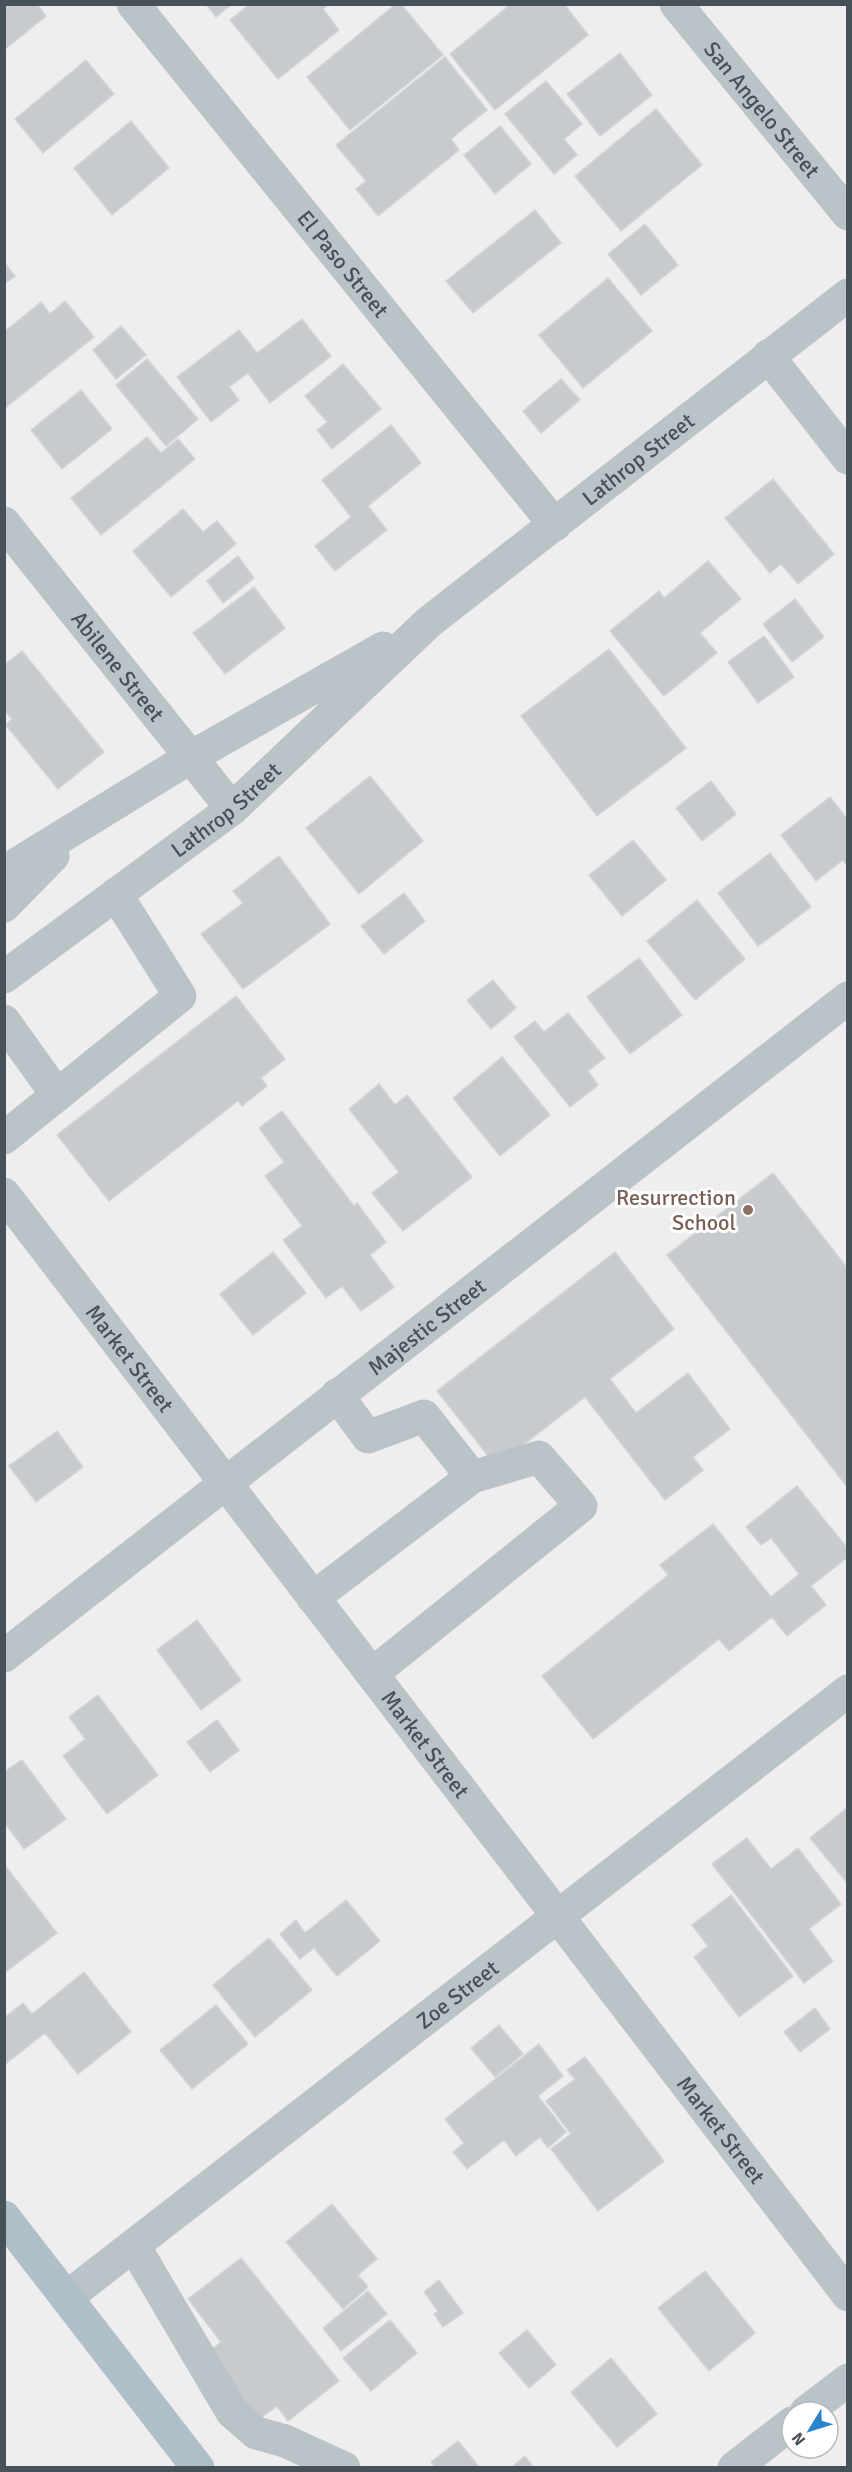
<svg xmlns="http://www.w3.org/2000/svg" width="852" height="2472" font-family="Signika,sans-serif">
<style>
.building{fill:#c7cbcf;stroke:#d1d4d8;stroke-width:1.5}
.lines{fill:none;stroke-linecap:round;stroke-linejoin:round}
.minor{stroke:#b9c3c8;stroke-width:33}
.major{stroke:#afbfc9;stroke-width:33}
.education-dot{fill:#8d6e63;stroke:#fff;stroke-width:2}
.labels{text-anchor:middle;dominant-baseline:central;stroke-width:6;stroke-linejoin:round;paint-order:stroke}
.street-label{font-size:22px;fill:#475258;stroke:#fff}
.education-label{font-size:22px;fill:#785e54;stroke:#fff;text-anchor:end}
</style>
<rect width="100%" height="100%" fill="#efeded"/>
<path class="building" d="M4,4H37L46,16L4,50Z
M206,4H232L216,17Z
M250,4H329L323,9L339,30L278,79L230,20Z
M396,4H401L443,55L350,130L307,77Z
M511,4H564L588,35L495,110L450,54Z
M620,53L652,95L600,136L567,94Z
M445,57L487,110L451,139L459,150L378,216L356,189L366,181L336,145Z
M86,60L114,94L43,153L15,119Z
M546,81L582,124L564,139L577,155L554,174L505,114Z
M656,109L702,165L621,231L575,176Z
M131,121L169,168L112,215L74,168Z
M500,126L531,164L495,194L464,155Z
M535,210L561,243L473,313L446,281Z
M645,224L678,265L641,295L608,254Z
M4,262L15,276L4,284Z
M608,278L652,331L583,388L539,335Z
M65,301L94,337L4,409V332L41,302L50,314Z
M302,319L331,356L270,403L248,373L229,387L239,400L211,422L177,377L239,330L257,353Z
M121,326L146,355L116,379L93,350Z
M147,359L198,419L166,446L116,385Z
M343,364L381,409L332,449L317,430L327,422L305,396Z
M561,379L580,400L541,433L523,411Z
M81,390L112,429L62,469L31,430Z
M391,425L421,463L368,506L387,530L335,571L315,546L351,517L322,480Z
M147,437L161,453L178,439L195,459L101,535L71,498Z
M773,479L834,554L798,584L781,564L770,573L725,518Z
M183,509L203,532L217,521L236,544L171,597L133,551Z
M238,556L254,578L223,603L207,581Z
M708,561L741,599L700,633L717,653L664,696L610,631L659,591L664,598Z
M254,587L285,628L225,674L193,633Z
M795,599L824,637L792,662L763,624Z
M764,636L794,677L758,703L728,662Z
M609,649L686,748L597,816L521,716Z
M22,651L104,752L58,789L6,725L12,719L4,710V665Z
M370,776L423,841L359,894L306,828Z
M711,781L736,814L702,841L676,808Z
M830,797L848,820V866L843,860L816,881L781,835Z
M633,840L666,880L622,916L589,875Z
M770,853L811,907L758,946L718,893Z
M279,856L330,924L243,989L201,934L243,903L233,891Z
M404,893L425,921L384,954L361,926Z
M697,900L745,959L695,1000L647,941Z
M639,958L682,1015L630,1054L587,997Z
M493,980L516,1008L491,1029L467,1000Z
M236,996L285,1059L261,1078L267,1086L242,1106L238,1101L109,1201L57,1135Z
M568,1013L605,1058L588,1071L598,1085L570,1107L514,1037L535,1021L544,1032Z
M502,1057L550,1115L500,1156L453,1098Z
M379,1084L395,1105L407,1095L472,1177L403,1231L372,1193L399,1172L349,1109Z
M282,1111L354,1206L357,1203L386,1242L370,1255L394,1287L361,1311L342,1286L326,1298L283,1240L302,1226L265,1176L284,1162L259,1128Z
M773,1173L848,1269V1488L667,1255Z
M273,1252L306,1293L253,1335L220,1294Z
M615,1252L674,1329L610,1379L636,1413L688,1373L730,1429L693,1457L703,1470L665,1500L585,1397L496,1466L437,1391Z
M57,1431L83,1467L36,1502L9,1466Z
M797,1486L848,1549V1557L811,1586L826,1605L787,1636L772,1617L729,1651L719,1639L593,1739L542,1676L668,1575L660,1565L713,1524L771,1597L799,1574L771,1538L761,1545L746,1527Z
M197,1620L241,1680L201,1710L157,1650Z
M98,1695L158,1775L107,1814L63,1756L85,1739L69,1717Z
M217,1720L239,1750L210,1772L187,1742Z
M22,1760L66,1819L24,1849L4,1822V1772Z
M848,1807V1884L810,1838Z
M747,1838L771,1869L798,1848L841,1904L809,1929L833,1961L804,1983L712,1864Z
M4,1864L57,1933L4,1973Z
M731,1895L793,1976L739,2017L694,1957L708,1946L692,1925Z
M346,1900L380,1941L337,1976L314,1948L300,1959L280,1934L296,1920L305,1933Z
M269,1938L312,1990L255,2037L213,1985Z
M84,1972L131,2032L78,2074L45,2033L4,2065V2018L23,2003L32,2014Z
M216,2005L248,2044L192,2089L160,2050Z
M815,2008L830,2029L800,2052L784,2032Z
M499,2025L523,2054L495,2077L471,2048Z
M539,2044L563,2076L538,2096L566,2132L548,2148L540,2137L516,2156L504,2140L467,2169L453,2152L464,2143L445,2119Z
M585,2057L664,2161L598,2211L551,2149L571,2134L546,2101L575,2079L567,2070Z
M332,2204L377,2259L358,2275L368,2287L343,2309L286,2242Z
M241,2258L339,2381L288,2421L277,2406L255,2422L203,2356L221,2342L188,2299Z
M705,2271L755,2333L709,2371L658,2308Z
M439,2280L463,2313L443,2327L434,2314L438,2311L424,2292Z
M368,2291L387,2314L341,2351L323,2328Z
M390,2320L417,2353L371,2391L343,2358Z
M527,2330L556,2365L529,2388L499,2353Z
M611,2358L657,2414L617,2447L571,2392Z
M458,2441L480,2468H436L431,2462Z
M525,2456L534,2468H511Z"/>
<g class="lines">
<g class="minor">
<path id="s1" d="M133,4L555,525"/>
<path id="s2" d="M676,4L848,214"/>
<path d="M768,356L848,458"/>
<path id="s3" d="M4,523L232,809"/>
<path d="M4,872L191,757L383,648"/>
<path d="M4,906L53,856"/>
<path id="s4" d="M4,977L232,809L429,622L848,295"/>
<path d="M4,1021L57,1095"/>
<path d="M4,1138L180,996L116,894"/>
<path id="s5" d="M4,1194L848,2295"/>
<path d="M337,1395L368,1437L424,1416L472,1477"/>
<path d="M313,1598L472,1477L539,1457L581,1506L372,1674"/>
<path id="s6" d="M4,1656L848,998"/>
<path d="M134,2246L232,2412L256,2433L285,2441L344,2468"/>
<path id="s7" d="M67,2297L848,1691"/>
<path d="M806,2412L848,2380"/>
<path d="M734,2468L792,2423"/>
</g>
<path class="major" d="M4,2217L198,2468"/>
</g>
<circle class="education-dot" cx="748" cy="1210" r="6"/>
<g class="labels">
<g class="street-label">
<text stroke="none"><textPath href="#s2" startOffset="136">San Angelo Street</textPath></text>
<text stroke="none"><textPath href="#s1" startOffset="334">El Paso Street</textPath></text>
<text stroke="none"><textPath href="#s4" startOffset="820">Lathrop Street</textPath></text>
<text stroke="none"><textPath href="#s3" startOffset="183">Abilene Street</textPath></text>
<text stroke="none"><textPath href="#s4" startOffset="278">Lathrop Street</textPath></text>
<text stroke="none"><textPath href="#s6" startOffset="536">Majestic Street</textPath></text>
<text stroke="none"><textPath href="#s5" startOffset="207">Market Street</textPath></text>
<text stroke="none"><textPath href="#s5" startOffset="693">Market Street</textPath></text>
<text stroke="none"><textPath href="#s7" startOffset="494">Zoe Street</textPath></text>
<text stroke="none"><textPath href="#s5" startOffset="1179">Market Street</textPath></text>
</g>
<g class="education-label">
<text x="736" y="1197">Resurrection<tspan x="736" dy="25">School</tspan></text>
</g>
</g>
<rect width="852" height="2472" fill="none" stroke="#475258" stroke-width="12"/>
<g transform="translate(810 2430) rotate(232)"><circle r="28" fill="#ffffff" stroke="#b5babc" stroke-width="1.5"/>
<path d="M0-4.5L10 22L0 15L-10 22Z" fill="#2b83cb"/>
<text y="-9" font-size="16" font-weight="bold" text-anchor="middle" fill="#475258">N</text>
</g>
</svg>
